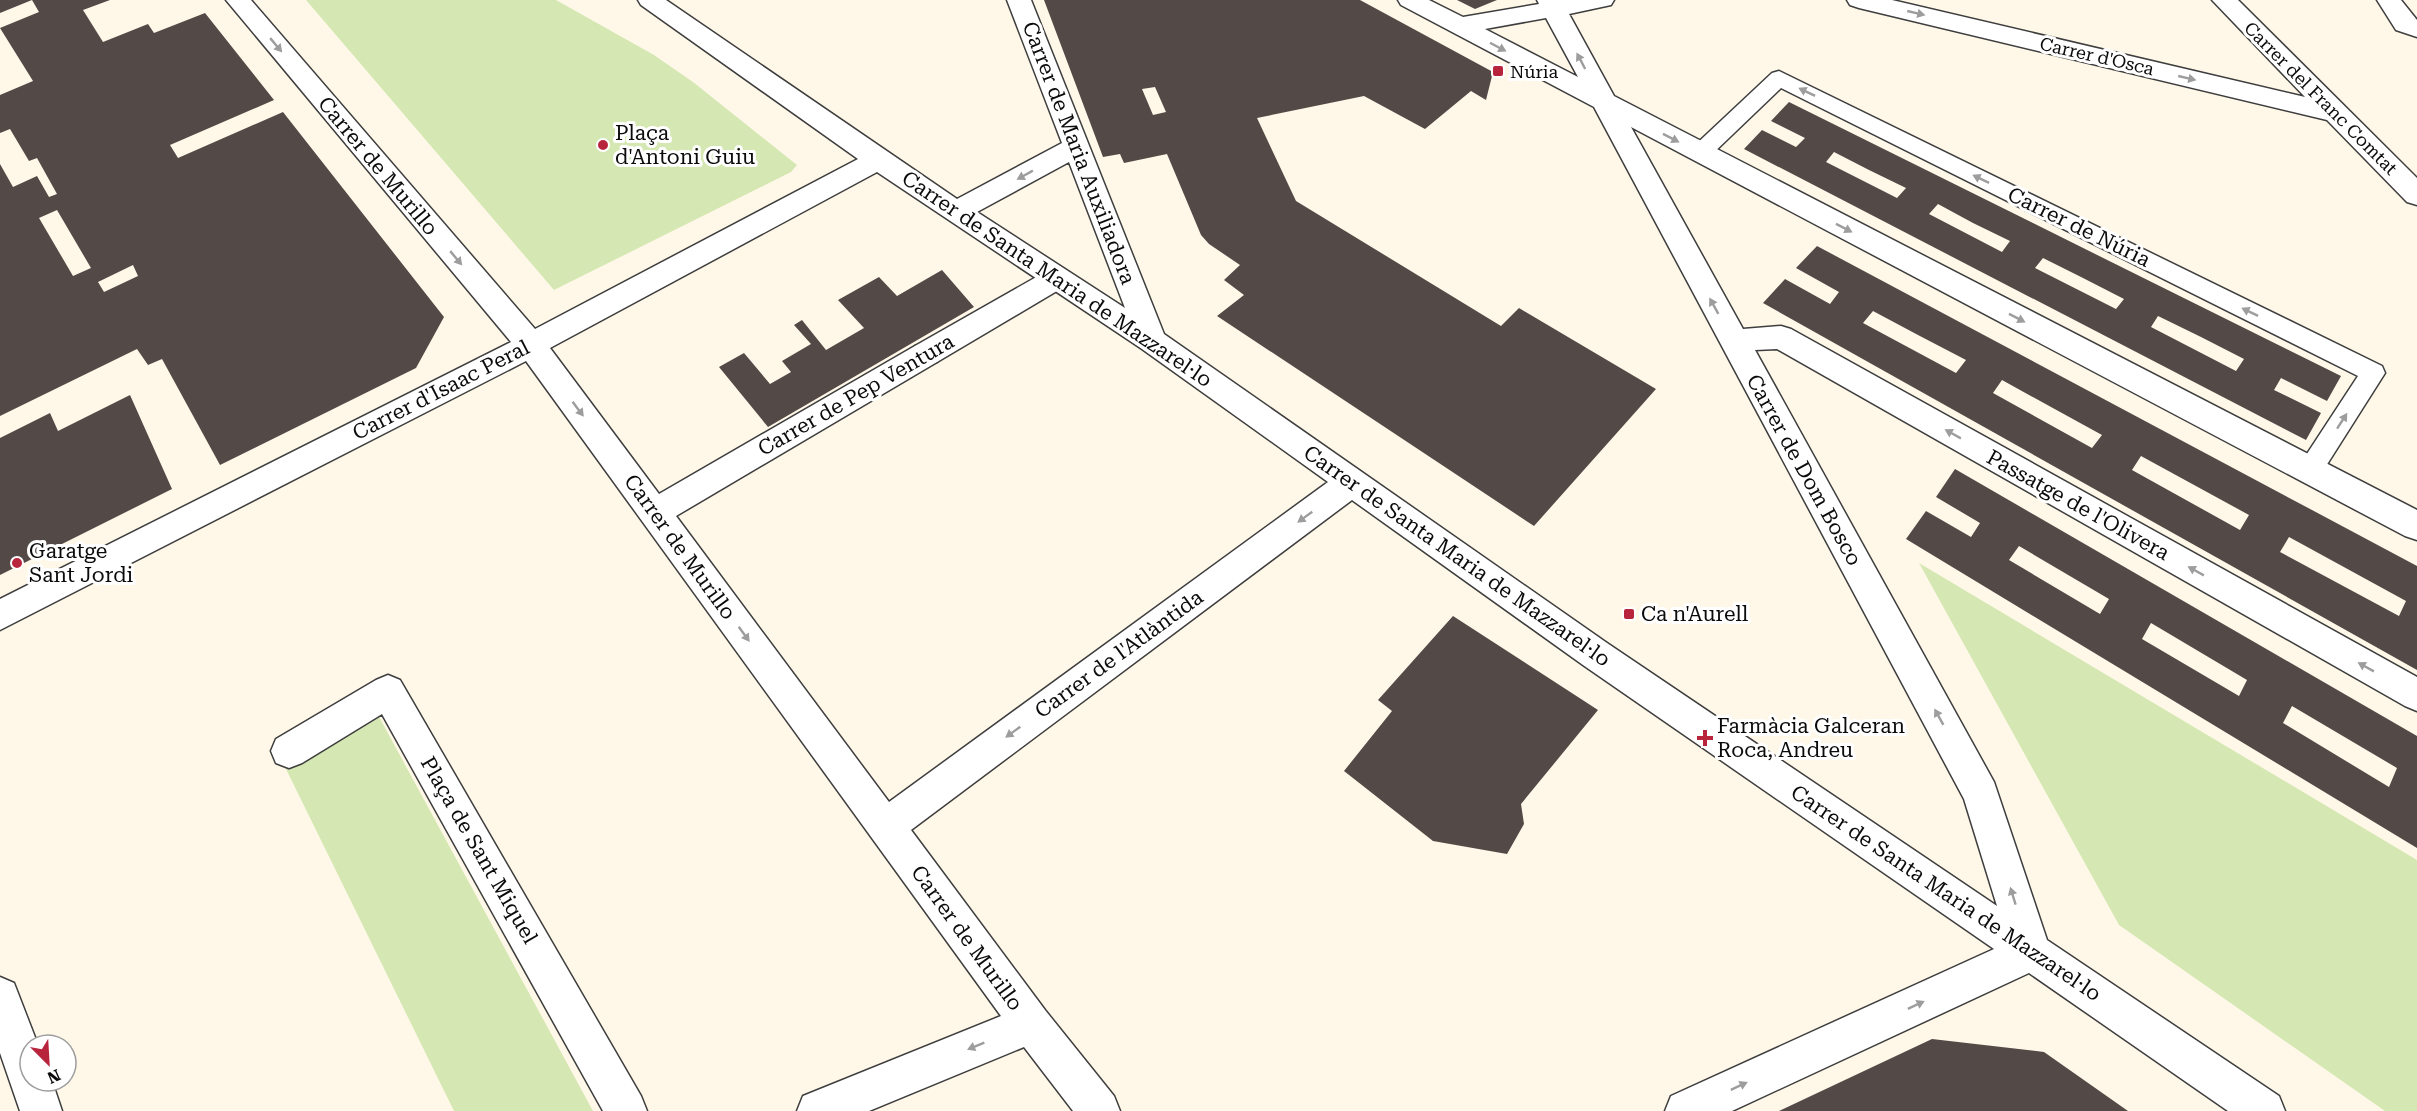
<svg xmlns="http://www.w3.org/2000/svg" width="2417" height="1111" font-family="'Roboto Serif',serif">
<style>
.green{fill:#d5e8b3}
.building{fill:#534a47;fill-rule:evenodd}
.lines{fill:none;stroke-linecap:round;stroke-linejoin:round}
.service-casing{stroke:#3e3e3e;stroke-width:3}
.pedestrian-casing{stroke:#3e3e3e;stroke-width:3}
.minor-casing{stroke:#3e3e3e;stroke-width:3}
.service{fill:#fff;fill-rule:evenodd}
.pedestrian{fill:#fff;fill-rule:evenodd}
.minor{fill:#fff;fill-rule:evenodd}
.oneway{fill:#9d9d9d}
.poi-dot{fill:#b9243d;stroke:#fff;stroke-width:2}
.labels{text-anchor:middle;dominant-baseline:central;stroke-width:6;stroke-linejoin:round;paint-order:stroke}
.far-street-label{font-size:18px;fill:#0b0b0b;stroke:#fff}
.far-poi-label{font-size:18px;fill:#0b0b0b;stroke:#fff;text-anchor:start}
.poi-label{font-size:21px;fill:#0b0b0b;stroke:#fff;text-anchor:start}
.street-label{font-size:21px;fill:#0b0b0b;stroke:#fff}
</style>
<rect width="100%" height="100%" fill="#fff8e8"/>
<path class="green" d="M306,0H556L654,55L693,82L797,165L791,172L554,290Z
M1919,563L2417,860V1111H2385L2119,925Z
M377,713L593,1111H454L285,767Z"/>
<path class="building" d="M0,0H110L83,10L103,42L148,24L154,33L205,13L274,100L170,145L178,158L283,112L444,317L416,368L220,465L162,359L148,365L137,349L0,416V164L13,187L37,176L49,197L57,194L37,158L29,161L10,129L0,133V95L33,81L0,28L39,12L32,0L0,13ZM57,210L91,268L73,276L39,218ZM133,265L138,276L104,292L98,282Z
M1044,0H1360L1493,72L1486,100L1471,91L1425,129L1364,96L1257,118L1296,201L1501,326L1519,308L1656,389L1534,526L1217,316L1244,295L1224,280L1240,265L1209,244L1201,235L1167,154L1124,163L1120,154L1103,157ZM1155,87L1166,112L1153,115L1142,89Z
M1457,0H1497L1475,9Z
M1789,102L2341,376L2327,401L2281,378L2274,390L2321,413L2306,440L1744,149L1762,130L1796,147L1805,138L1771,121ZM1834,152L1869,170L1906,188L1897,198L1826,162ZM1938,204L1973,223L2010,241L2002,252L1929,214ZM2043,258L2083,278L2124,299L2116,309L2035,268ZM2158,316L2201,337L2244,359L2236,371L2151,327Z
M1817,246L2417,566V670L1763,303L1785,279L1830,304L1839,292L1796,268ZM1873,311L1918,335L1966,360L1956,373L1863,323ZM2002,380L2051,407L2102,435L2092,448L1993,393ZM2141,456L2249,515L2240,530L2132,470ZM2289,537L2406,601L2399,616L2280,552Z
M942,270L974,307L768,427L719,367L744,353L770,384L791,372L782,361L811,344L794,325L802,320L826,350L864,328L838,300L879,277L897,296Z
M130,395L172,489L0,575V438L50,413L58,431Z
M1955,469L2417,736V848L1906,539L1926,511L1971,537L1980,523L1936,497ZM2019,546L2109,599L2100,614L2009,560ZM2151,623L2247,680L2239,696L2142,639ZM2292,706L2397,768L2389,787L2283,723Z
M1453,616L1598,710L1521,804L1524,824L1507,854L1433,841L1344,771L1392,711L1378,700Z
M1932,1039L2044,1052L2128,1111H1779Z"/>
<g class="lines">
<g class="service-casing">
<path id="service" d="M1779,71L2382,366L2385,373L2319,477L2310,481L2301,477L2297,470L2301,463L2358,376L1781,88L1708,158L1700,161L1692,158L1689,153L1692,148L1772,73Z"/>
</g>
<g class="pedestrian-casing">
<path id="pedestrian" d="M1057,267L1067,271L1071,278L1067,285L937,362L926,365L915,362L911,354L915,346L1047,271Z"/>
</g>
<g class="minor-casing">
<path id="minor" d="M226,0H251L535,329L858,159L641,5L638,0H666L957,199L1062,143L1007,0H1031L1164,334L1607,643L1997,906L1964,799L1594,107L1401,5L1398,0H1429L1463,17L1539,4L1537,0H1614L1611,5L1569,14L1614,96L2417,510V540L2405,536L1631,127L1743,329L1781,326L1791,329L2417,677V711L2405,706L1777,349L1755,350L1994,782L2047,940L2279,1096L2285,1111H2228L2029,973L1732,1111H1665L1671,1096L1994,949L1583,665L1352,500L911,830L1045,1010L1114,1096L1120,1111H1073L1024,1047L869,1111H797L803,1096L1001,1016L526,361L0,630V599L511,342ZM1546,18L1578,77L1485,29ZM1069,162L1125,308L977,212ZM877,172L1142,349L1328,482L889,802L676,516L937,362L941,354L937,346L926,343L915,346L659,494L550,348Z
M1847,0H1892L2305,97L2212,0H2238L2417,178V205L2407,202L2327,120L1859,8L1850,5Z
M2377,0H2401L2417,20V37L2396,30Z
M388,675L400,680L641,1096L647,1111H603L382,714L302,763L289,768L276,763L271,751L276,739L376,680Z
M0,977L14,983L38,1045H30V1081H52L62,1111H20L0,1053Z"/>
</g>
<use href="#service" class="service"/>
<use href="#pedestrian" class="pedestrian"/>
<use href="#minor" class="minor"/>
</g>
<defs><path id="oneway-solid" d="M-6-.8H1V-3.2L6.5 0L1 3.2V.8H-6Z" transform="scale(1.5)"/></defs>
<g class="oneway">
<use href="#oneway-solid" transform="translate(1916 13) rotate(13)"/>
<use href="#oneway-solid" transform="translate(276 45) rotate(50)"/>
<use href="#oneway-solid" transform="translate(1498 47) rotate(28)"/>
<use href="#oneway-solid" transform="translate(1581 61) rotate(-118)"/>
<use href="#oneway-solid" transform="translate(2187 78) rotate(13)"/>
<use href="#oneway-solid" transform="translate(1807 92) rotate(-154)"/>
<use href="#oneway-solid" transform="translate(1671 138) rotate(27)"/>
<use href="#oneway-solid" transform="translate(1025 175) rotate(151)"/>
<use href="#oneway-solid" transform="translate(1981 179) rotate(-154)"/>
<use href="#oneway-solid" transform="translate(1844 228) rotate(27)"/>
<use href="#oneway-solid" transform="translate(456 258) rotate(50)"/>
<use href="#oneway-solid" transform="translate(1714 306) rotate(-119)"/>
<use href="#oneway-solid" transform="translate(2250 312) rotate(-154)"/>
<use href="#oneway-solid" transform="translate(2017 318) rotate(27)"/>
<use href="#oneway-solid" transform="translate(578 409) rotate(53)"/>
<use href="#oneway-solid" transform="translate(2342 421) rotate(-57)"/>
<use href="#oneway-solid" transform="translate(1953 434) rotate(-151)"/>
<use href="#oneway-solid" transform="translate(1305 517) rotate(144)"/>
<use href="#oneway-solid" transform="translate(2196 571) rotate(-151)"/>
<use href="#oneway-solid" transform="translate(744 634) rotate(54)"/>
<use href="#oneway-solid" transform="translate(2366 667) rotate(-151)"/>
<use href="#oneway-solid" transform="translate(1939 717) rotate(-119)"/>
<use href="#oneway-solid" transform="translate(1013 732) rotate(144)"/>
<use href="#oneway-solid" transform="translate(2013 896) rotate(-107)"/>
<use href="#oneway-solid" transform="translate(1916 1005) rotate(-25)"/>
<use href="#oneway-solid" transform="translate(976 1046) rotate(158)"/>
<use href="#oneway-solid" transform="translate(1739 1086) rotate(-25)"/>
</g>
<g class="poi-dot">
<rect x="1492" y="65" width="12" height="12" rx="3"/>
<circle cx="603" cy="145" r="6"/>
<circle cx="17" cy="563" r="6"/>
<rect x="1623" y="608" width="12" height="12" rx="3"/>
<path d="M1702 729h6v6h6v6h-6v6h-6v-6h-6v-6h6z"/>
</g>
<g class="labels">
<g class="far-street-label">
<text transform="translate(2097 56) rotate(13)">Carrer d'Osca</text>
<text transform="translate(2321 98) rotate(45)">Carrer del Franc Comtat</text>
</g>
<g class="far-poi-label">
<text x="1510" y="71">Núria</text>
</g>
<g class="poi-label">
<text x="615" y="133">Plaça<tspan x="615" dy="24">d'Antoni Guiu</tspan></text>
<text x="29" y="551">Garatge<tspan x="29" dy="24">Sant Jordi</tspan></text>
<text x="1641" y="614">Ca n'Aurell</text>
<text x="1717" y="726">Farmàcia Galceran<tspan x="1717" dy="24">Roca, Andreu</tspan></text>
</g>
<g class="street-label">
<text transform="translate(1079 153) rotate(69)">Carrer de Maria Auxiliadora</text>
<text transform="translate(378 166) rotate(50)">Carrer de Murillo</text>
<text transform="translate(2079 227) rotate(26)">Carrer de Núria</text>
<text transform="translate(1057 279) rotate(34)">Carrer de Santa Maria de Mazzarel·lo</text>
<text transform="translate(441 390) rotate(-27)">Carrer d'Isaac Peral</text>
<text transform="translate(856 395) rotate(-30)">Carrer de Pep Ventura</text>
<text transform="translate(1804 470) rotate(61)">Carrer de Dom Bosco</text>
<text transform="translate(2078 505) rotate(29)">Passatge de l'Olivera</text>
<text transform="translate(680 547) rotate(54)">Carrer de Murillo</text>
<text transform="translate(1457 556) rotate(35)">Carrer de Santa Maria de Mazzarel·lo</text>
<text transform="translate(1119 654) rotate(-36)">Carrer de l'Atlàntida</text>
<text transform="translate(479 850) rotate(60)">Plaça de Sant Miquel</text>
<text transform="translate(1946 893) rotate(34)">Carrer de Santa Maria de Mazzarel·lo</text>
<text transform="translate(967 938) rotate(54)">Carrer de Murillo</text>
</g>
</g>
<g transform="translate(48 1063) rotate(156)"><circle r="28" fill="#ffffff" stroke="#9d9d9d" stroke-width="1.5"/>
<path d="M0-4.5L10 22L0 15L-10 22Z" fill="#b9243d"/>
<text y="-9" font-size="16" font-weight="bold" text-anchor="middle" fill="#0b0b0b">N</text>
</g>
</svg>
